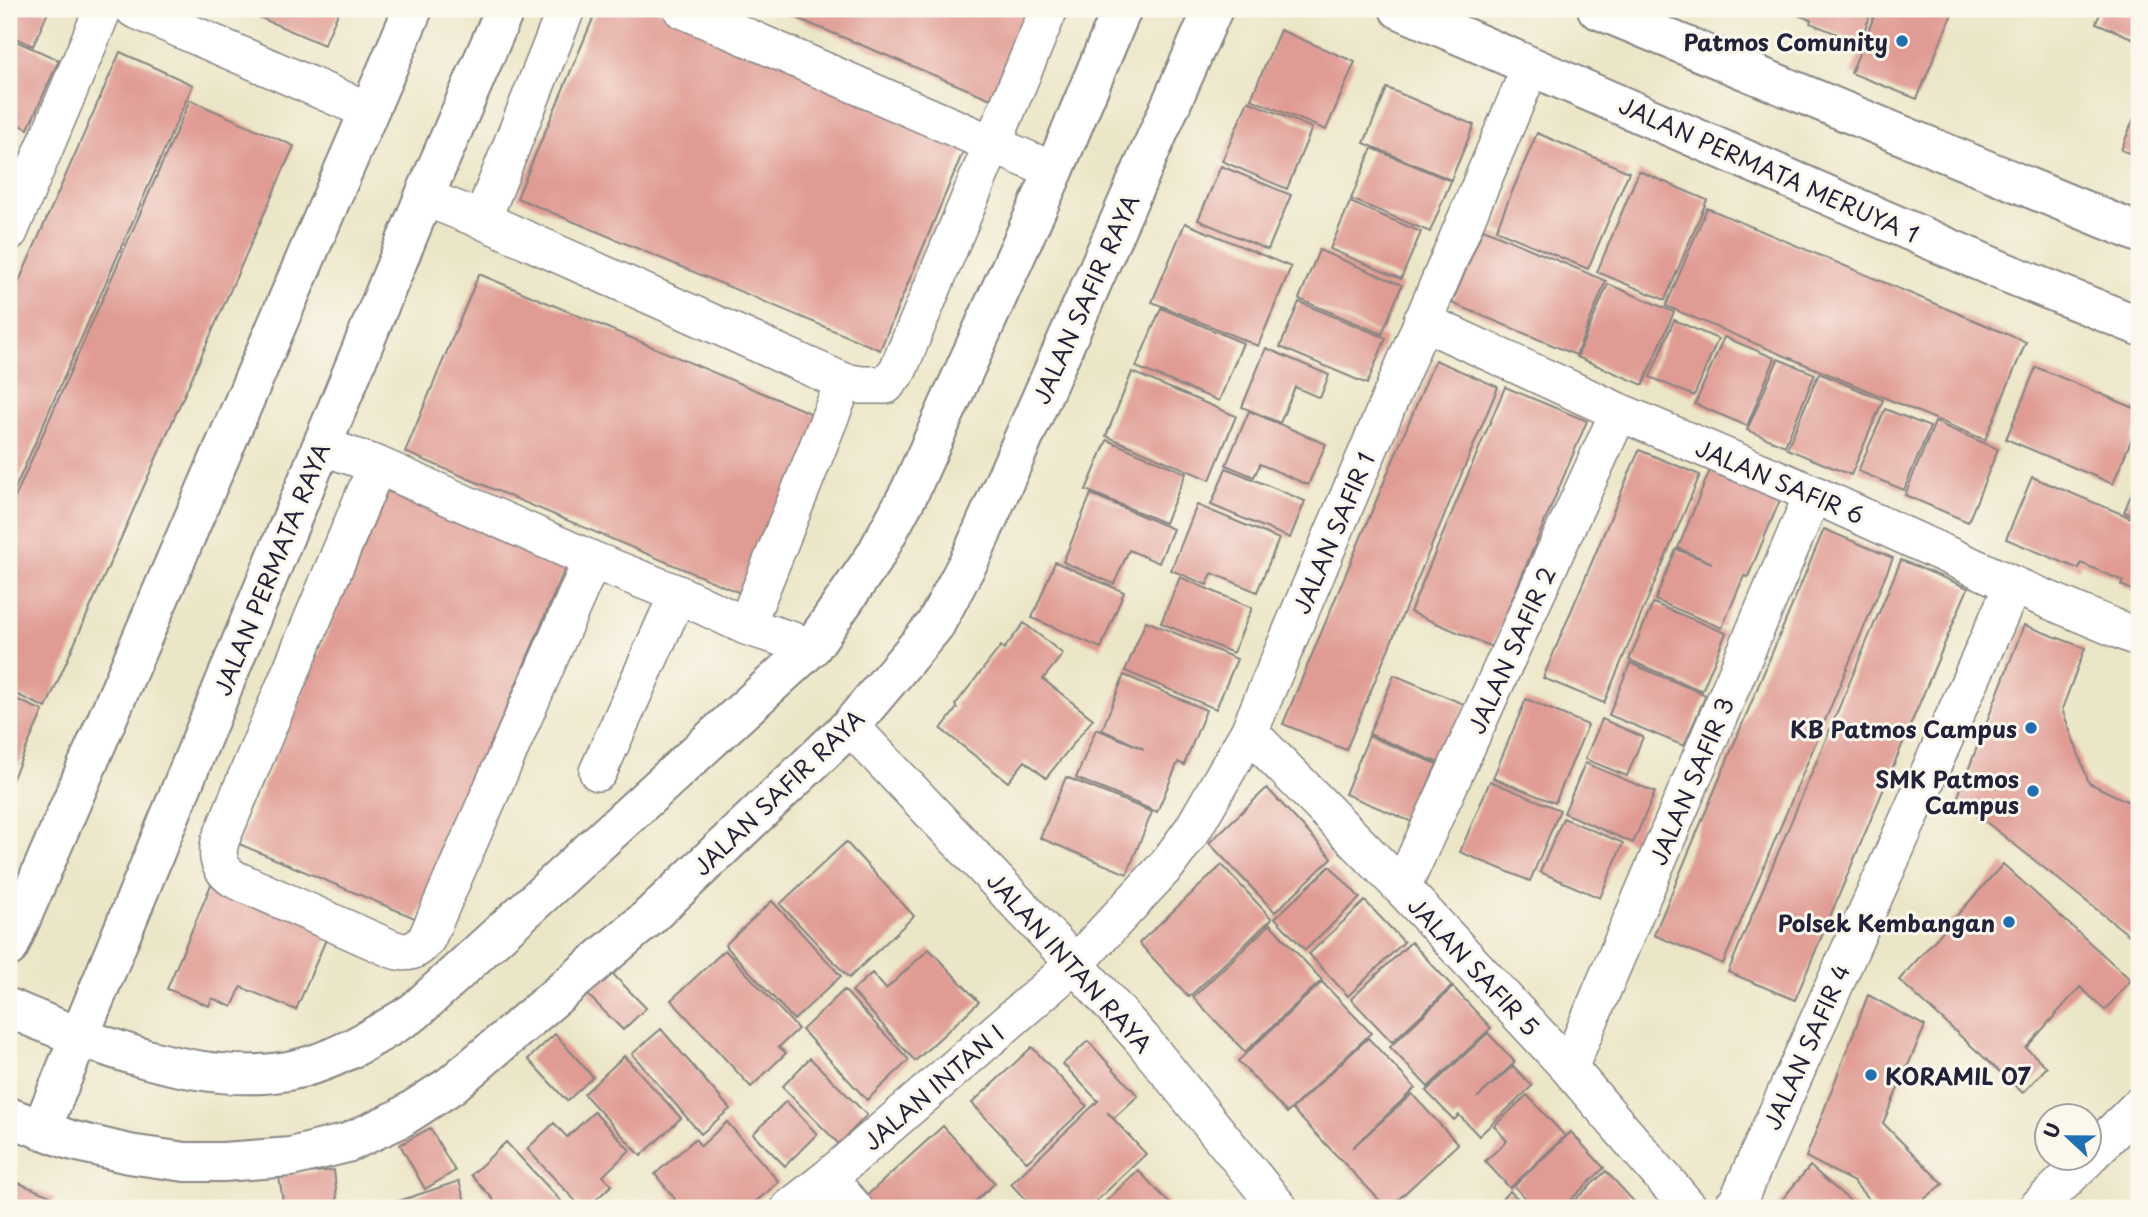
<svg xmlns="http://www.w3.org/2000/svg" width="2148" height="1217" font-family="'Playpen Sans',sans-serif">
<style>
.building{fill:#e09c94}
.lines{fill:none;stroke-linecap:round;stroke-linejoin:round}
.minor-casing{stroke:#878482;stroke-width:40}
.tertiary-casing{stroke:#878482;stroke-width:42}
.minor{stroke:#fff;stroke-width:37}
.tertiary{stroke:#fff;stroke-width:38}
.poi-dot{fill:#1f6fb2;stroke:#fbf7ec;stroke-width:2.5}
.labels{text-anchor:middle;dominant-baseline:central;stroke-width:6;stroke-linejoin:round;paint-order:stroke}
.poi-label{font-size:23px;font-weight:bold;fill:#22223b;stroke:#fbf7ec;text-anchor:end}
.street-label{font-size:23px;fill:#22223b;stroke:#fbf7ec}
</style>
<rect width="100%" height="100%" fill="#fbf7ec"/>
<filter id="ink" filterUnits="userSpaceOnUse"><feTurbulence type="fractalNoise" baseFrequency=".0143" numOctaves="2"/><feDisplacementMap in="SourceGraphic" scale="14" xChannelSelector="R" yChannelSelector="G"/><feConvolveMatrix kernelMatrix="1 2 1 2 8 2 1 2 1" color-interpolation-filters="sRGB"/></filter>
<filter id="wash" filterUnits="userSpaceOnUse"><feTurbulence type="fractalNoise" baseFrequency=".00686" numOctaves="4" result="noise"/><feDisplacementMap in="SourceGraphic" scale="28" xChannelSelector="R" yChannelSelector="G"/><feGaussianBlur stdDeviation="1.57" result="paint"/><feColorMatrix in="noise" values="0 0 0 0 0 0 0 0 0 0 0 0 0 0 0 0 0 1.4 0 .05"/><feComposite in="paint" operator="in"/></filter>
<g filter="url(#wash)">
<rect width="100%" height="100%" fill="#ece6c8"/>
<g id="blocks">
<path class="building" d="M9,9H40L48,12L33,46L9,35Z
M240,9H340L324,45Z
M597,9H656L968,140L880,350L517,198Z
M775,9H1029L991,99Z
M1783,9H1873L1859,43L1810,23L1811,20Z
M1877,9H1954L1917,99L1851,73Z
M2102,9H2139V41L2096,23Z
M1280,30L1355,62L1326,130L1251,99Z
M9,38L59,60L28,129L9,120Z
M120,52L193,85L9,502V304Z
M1387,88L1474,125L1451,180L1364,143Z
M190,100L294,146L46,708L9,691V511Z
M1248,101L1312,128L1287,189L1222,161Z
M2139,106V157L2121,150Z
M1537,133L1629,172L1588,269L1496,230Z
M1372,148L1451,181L1430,232L1351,199Z
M1221,166L1291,195L1268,250L1198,220Z
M1639,171L1707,200L1665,300L1597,272Z
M1350,202L1421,232L1401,279L1330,249Z
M1707,208L2026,342L1985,440L1666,306Z
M1185,223L1291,267L1258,346L1152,302Z
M1483,229L1606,281L1576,355L1452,303Z
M1319,250L1402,285L1382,334L1299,299Z
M479,274L822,418L747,596L405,452Z
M1608,284L1674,312L1643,385L1577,357Z
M1299,302L1386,338L1367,384L1280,347Z
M1161,308L1243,343L1219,401L1136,367Z
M1674,320L1718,339L1694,396L1650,377Z
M1724,337L1775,358L1747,426L1695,404Z
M1266,348L1329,375L1320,398L1295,387L1280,423L1242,407Z
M1778,359L1815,374L1785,446L1747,430Z
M1435,360L1498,387L1346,750L1283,724Z
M2036,367L2139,410V421L2113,484L2006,439Z
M1132,372L1236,416L1210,480L1106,436Z
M1819,373L1883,400L1851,475L1787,449Z
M1505,387L1587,421L1492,647L1410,612Z
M1885,409L1930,427L1904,490L1858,471Z
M1249,411L1326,444L1308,485L1260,464L1254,477L1226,465Z
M1935,422L1998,449L1968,522L1905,495Z
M1107,440L1186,473L1165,523L1086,490Z
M1639,450L1700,475L1604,703L1543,678Z
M1226,468L1305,501L1290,538L1211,505Z
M1710,470L1780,500L1748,577L1744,576L1722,628L1655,600L1676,549L1712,563L1678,548Z
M2139,475V518L2124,512Z
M2032,477L2139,521V593L2121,585L2123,581L2081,563L2079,569L2006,539Z
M387,491L566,566L417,919L239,844Z
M1091,494L1173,529L1159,563L1129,550L1114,584L1063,562Z
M1197,505L1279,539L1257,592L1212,573L1207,585L1171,570Z
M1824,529L1893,558L1723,964L1654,935Z
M1901,560L1968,588L1795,1000L1728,972Z
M1055,562L1124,592L1101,648L1032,618Z
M1180,577L1252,608L1233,653L1161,623Z
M1653,603L1726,633L1702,691L1629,660Z
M1146,621L1237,659L1216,709L1125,671Z
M1024,623L1063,654L1043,679L1093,719L1046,778L1025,761L1008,782L941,729L957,708L955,705L1001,646L1004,649Z
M2024,625L2085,648L2062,709L2089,783L2139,807V943L1957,799Z
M1630,663L1706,695L1684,746L1609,715Z
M1124,675L1206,710L1184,765L1178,762L1157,812L1076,778L1096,729L1144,749L1102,730Z
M1394,675L1466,705L1441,764L1369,734Z
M9,696L43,711L12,780L9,778Z
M1526,699L1588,725L1555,803L1493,778Z
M1602,719L1643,737L1627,776L1585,759Z
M1369,736L1437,764L1412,822L1345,794Z
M1585,763L1655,792L1633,843L1564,813Z
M1066,777L1152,812L1127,874L1040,838Z
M1490,781L1560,810L1530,881L1460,852Z
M1267,788L1332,858L1275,912L1209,843Z
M1563,818L1623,843L1600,898L1540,872Z
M846,842L914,916L849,978L780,904Z
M2003,864L2131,980L2105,1010L2080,987L2026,1048L2047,1067L2023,1093L1899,980Z
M1222,865L1272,919L1189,997L1139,943Z
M1330,866L1360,898L1305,950L1275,918Z
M213,880L330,930L296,1010L241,987L232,1007L212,998L209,1006L167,989Z
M772,901L841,976L794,1020L725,945Z
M1365,901L1404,942L1348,996L1309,954Z
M1270,924L1322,980L1245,1052L1193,997Z
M1411,942L1452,986L1392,1042L1351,999Z
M929,949L979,1002L915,1061L852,991L872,973L886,989Z
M725,950L798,1029L779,1047L786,1053L751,1087L671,1000Z
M610,971L646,1008L623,1030L587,994Z
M1322,982L1371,1033L1287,1113L1238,1061Z
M1453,987L1491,1028L1428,1087L1390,1047Z
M844,990L909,1060L867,1100L802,1030Z
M1868,995L1925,1026L1883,1123L1943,1184L1913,1208H1876L1854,1182L1806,1157Z
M661,1029L730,1109L701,1134L632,1054Z
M1488,1033L1515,1062L1477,1098L1513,1066L1532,1086L1479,1136L1459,1115L1454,1120L1426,1091Z
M555,1034L593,1077L567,1101L528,1059Z
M1368,1038L1415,1088L1352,1148L1412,1094L1458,1144L1389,1208H1387L1292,1109Z
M1088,1041L1138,1096L1114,1118L1107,1112L1146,1154L1089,1208H1033L1011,1184L1098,1101L1063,1064Z
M1032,1047L1087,1106L1027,1162L972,1103Z
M624,1056L681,1118L641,1156L584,1094Z
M810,1058L867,1115L839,1144L782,1087Z
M1527,1095L1565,1136L1510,1188L1485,1161L1507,1141L1494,1126Z
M786,1101L817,1134L785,1166L753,1134Z
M594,1112L630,1150L603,1176L612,1185L587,1208H582L527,1149L554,1123L567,1137Z
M727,1122L779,1182L748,1208H665L675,1199L655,1174L695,1139L701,1146Z
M943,1126L995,1183L968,1208H871L863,1199Z
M430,1128L455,1171L425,1189L400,1145Z
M1571,1132L1604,1168L1562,1208H1535L1514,1186Z
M506,1142L562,1202L555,1208H495L493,1199L471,1175Z
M1810,1166L1858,1208H1775Z
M334,1170L338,1208H284L279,1176Z
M1138,1170L1174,1208H1099Z
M1606,1171L1640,1208H1566Z
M9,1179L55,1198L51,1208H9Z
M459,1181L467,1208H398L396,1202Z
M1510,1191L1527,1208H1492Z"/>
</g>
</g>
<g filter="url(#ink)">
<use href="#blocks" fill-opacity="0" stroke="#878482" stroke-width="2"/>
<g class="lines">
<g class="minor-casing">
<path id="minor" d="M134,9L369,111
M682,9L1054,171
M424,197L482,220L844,382L862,385H886L898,370L1049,9
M482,220L566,9
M9,232L103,9
M1422,321L1619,412L1813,494L2013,585L2139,638
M322,446L377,465L592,560L678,594L746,626L812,647
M377,465L220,841C216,858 219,869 234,879L392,949C407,955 418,951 427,938L592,560
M746,626L844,382
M850,726L1075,964L1141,1038L1279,1208
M1249,732L1402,888L1569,1068L1689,1208
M598,772L678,594
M1402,888L1619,412
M1569,1068L1813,494
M2088,1157L2139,1106
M828,1178L854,1208
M790,1208L828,1178L1075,964L1167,865L1193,829L1249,732L1531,66
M1731,1208L1737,1203L2013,585
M2037,1208L2088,1158"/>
</g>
<g class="tertiary-casing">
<path id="tertiary" d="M1399,9L2002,271L2139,326
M1597,9L2139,233
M9,947L413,9
M9,1008C91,1043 198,1087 288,1071C334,1063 375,1036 414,1012L812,647L875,556L910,491L1054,171L1122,9
M9,1117L70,1140L129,1154L185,1162H223L291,1157L347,1143L399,1119L450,1086L647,919L850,726L935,625L971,557L1213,9
M41,1130L424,197L505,9"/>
</g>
<use href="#minor" class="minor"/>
<use href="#tertiary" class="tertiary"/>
</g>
</g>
<g class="poi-dot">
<circle cx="1902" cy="41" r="7"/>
<circle cx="2031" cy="728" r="7"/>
<circle cx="2033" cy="791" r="7"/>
<circle cx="2009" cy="922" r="7"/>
<circle cx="1871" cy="1075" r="7"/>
</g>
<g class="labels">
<g class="poi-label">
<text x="1888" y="41">Patmos Comunity</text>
<text x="2017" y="728">KB Patmos Campus</text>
<text x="2019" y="778">SMK Patmos<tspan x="2019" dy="26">Campus</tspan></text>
<text x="1995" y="922">Polsek Kembangan</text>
<text x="1885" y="1075" text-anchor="start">KORAMIL 07</text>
</g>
<g class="street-label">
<text transform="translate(1769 169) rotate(24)">JALAN PERMATA MERUYA 1</text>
<text transform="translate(1085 299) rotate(-66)">JALAN SAFIR RAYA</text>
<text transform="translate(1780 481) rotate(23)">JALAN SAFIR 6</text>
<text transform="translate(1333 533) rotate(-67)">JALAN SAFIR 1</text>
<text transform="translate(271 569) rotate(-68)">JALAN PERMATA RAYA</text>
<text transform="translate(1511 650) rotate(-66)">JALAN SAFIR 2</text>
<text transform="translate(1691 781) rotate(-67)">JALAN SAFIR 3</text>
<text transform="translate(778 792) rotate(-44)">JALAN SAFIR RAYA</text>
<text transform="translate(1070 962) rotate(48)">JALAN INTAN RAYA</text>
<text transform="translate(1474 966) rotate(47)">JALAN SAFIR 5</text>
<text transform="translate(1806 1047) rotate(-66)">JALAN SAFIR 4</text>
<text transform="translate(933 1087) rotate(-41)">JALAN INTAN I</text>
</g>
</g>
<rect width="2148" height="1217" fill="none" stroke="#fbf7ec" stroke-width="35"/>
<g transform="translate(2068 1137) rotate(292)"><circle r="33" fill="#fbf7ec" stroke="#a4a2a5" stroke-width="2"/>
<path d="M0-5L12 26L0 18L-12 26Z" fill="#1f6fb2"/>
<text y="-10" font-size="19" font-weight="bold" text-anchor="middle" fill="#22223b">U</text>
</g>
</svg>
